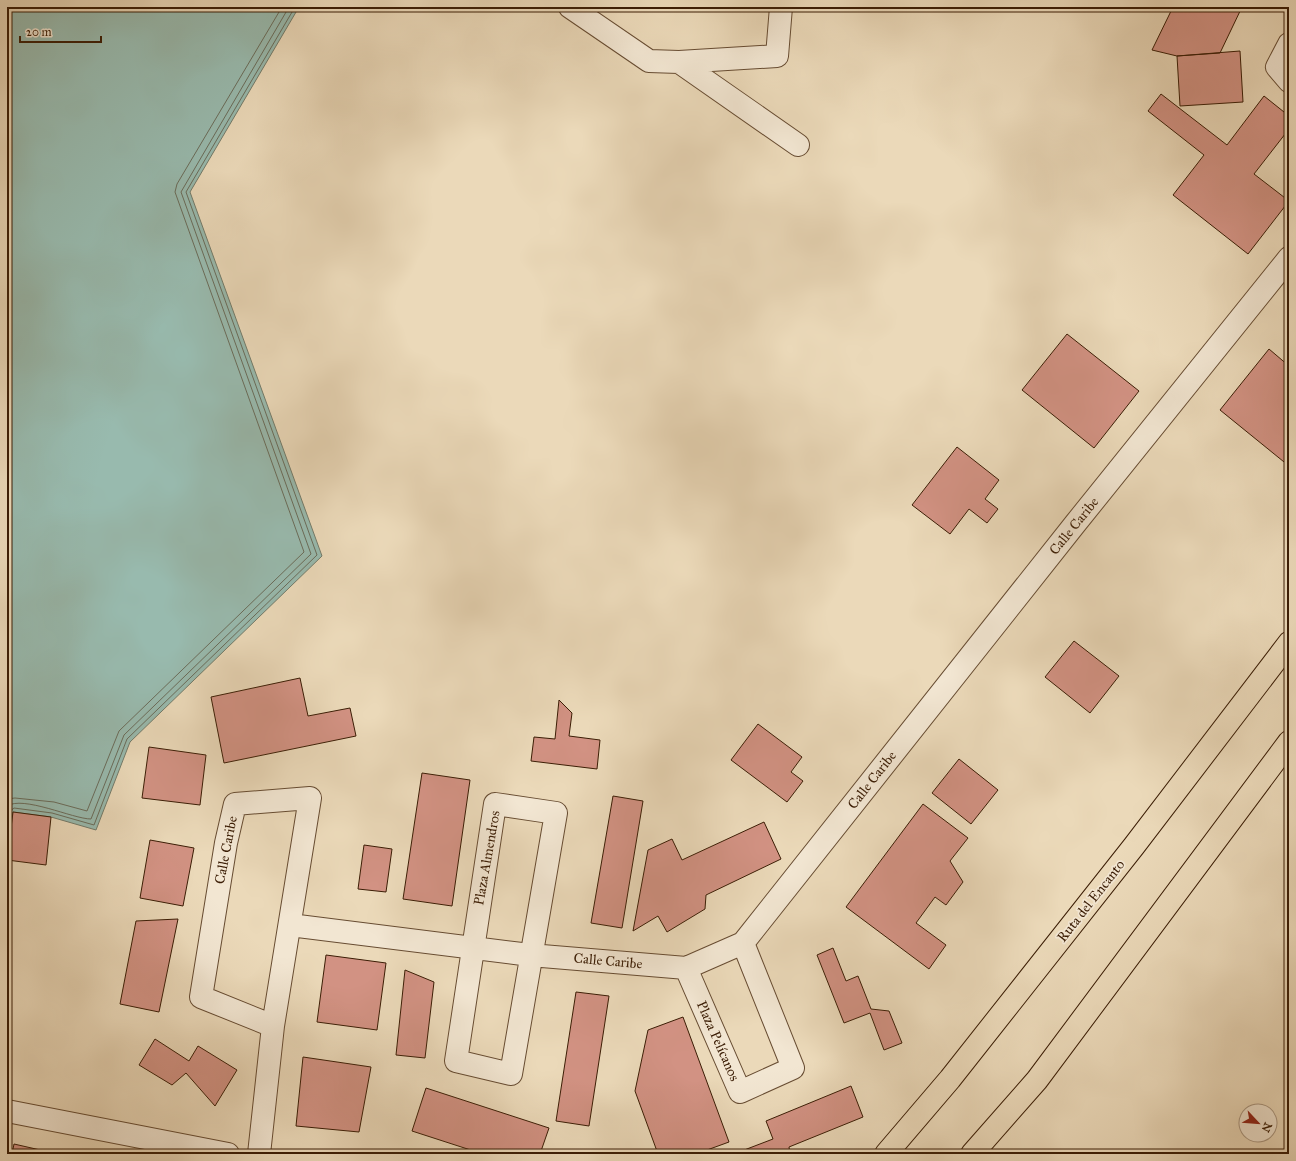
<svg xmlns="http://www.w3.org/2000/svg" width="1296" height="1161" font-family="'IM FELL Great Primer',serif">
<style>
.water{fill:#98baae;stroke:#737b6a}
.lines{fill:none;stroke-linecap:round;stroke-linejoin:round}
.shore{stroke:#6a6c5a;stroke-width:1}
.building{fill:#d29283;stroke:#3b1d05}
.minor-casing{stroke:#674c32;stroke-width:24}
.major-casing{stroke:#3b1d05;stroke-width:24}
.minor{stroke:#f2e6d2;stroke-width:22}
.major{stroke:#ebd9b9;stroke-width:22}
.labels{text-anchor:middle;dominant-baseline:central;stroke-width:3.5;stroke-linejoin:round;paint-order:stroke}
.street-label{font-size:14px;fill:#3b1d05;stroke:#f2e6d2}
</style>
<rect width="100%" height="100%" fill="#ebd9b9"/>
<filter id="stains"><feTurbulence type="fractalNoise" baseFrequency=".005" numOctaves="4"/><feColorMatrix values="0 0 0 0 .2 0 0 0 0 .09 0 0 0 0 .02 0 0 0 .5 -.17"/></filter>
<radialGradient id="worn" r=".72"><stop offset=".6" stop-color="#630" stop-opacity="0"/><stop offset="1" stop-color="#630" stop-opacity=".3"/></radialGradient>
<path class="water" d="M7,7H299L190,192L322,556L130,742L96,830L51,817L13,812L7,862Z"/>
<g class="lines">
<path class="shore" d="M7,799L15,798L54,802L87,811L119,731L304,552L175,192L177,184L282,7
M7,806C23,795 73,819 91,819L124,735L311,554L181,192L289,7
M7,830L9,812L14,808L52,813L94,825L127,739L317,555L186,192L295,7"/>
</g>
<path class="building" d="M1173,7H1242L1220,53L1177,56L1152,50Z
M1240,51L1243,102L1180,106L1177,56Z
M1161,94L1227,145L1264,96L1289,116V129L1254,174L1289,201L1248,254L1173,195L1204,155L1148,111Z
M1067,334L1139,391L1094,448L1022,390Z
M1269,349L1289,366V466L1220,410Z
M957,447L999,480L985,499L998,509L987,523L969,509L950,534L912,505Z
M1074,641L1119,676L1090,713L1045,677Z
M300,678L308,716L350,708L356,736L224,763L211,697Z
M559,700L572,713L569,736L600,740L597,769L531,761L534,737L555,739Z
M758,724L802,757L791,772L803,781L787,802L731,760Z
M149,747L206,755L200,805L142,798Z
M959,759L998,790L971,824L932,793Z
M422,773L470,780L452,906L403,899Z
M613,796L643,801L622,928L591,923Z
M923,804L968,838L950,861L963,882L946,905L935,897L916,923L946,945L929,969L846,907Z
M13,812L51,817L46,865L7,860Z
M764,822L781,859L706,895L705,909L667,932L658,916L633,931L648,850L672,839L682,860Z
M150,840L194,848L183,906L140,898Z
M364,845L392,849L386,892L358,889Z
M178,919L159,1012L120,1004L136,921Z
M833,948L846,981L858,976L871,1009L889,1011L902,1043L884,1050L870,1013L844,1023L817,955Z
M326,955L386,963L377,1030L317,1022Z
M405,970L434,982L425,1058L396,1055Z
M576,992L609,996L589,1126L556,1121Z
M683,1017L729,1142L696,1154H658L635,1091L648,1030Z
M155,1039L189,1061L198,1046L237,1070L215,1106L186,1073L172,1085L139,1065Z
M303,1057L371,1067L359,1132L296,1126Z
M851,1086L863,1117L789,1147L790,1154H740L739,1152L773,1139L766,1121Z
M426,1088L549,1128L540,1154H483L412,1131Z
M14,1144L49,1152L48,1154H12Z"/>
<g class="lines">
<g class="minor-casing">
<path id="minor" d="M570,7L649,61L679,62L777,56L781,7
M1289,44L1277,67L1289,81
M679,62L798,145
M495,804L556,813L511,1074L456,1061Z
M290,925L530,955L686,968L743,943L1075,524L1289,258
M686,968L740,1092L793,1068L743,943
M7,1111L228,1154
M259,1154L273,1026L310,798L235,804L226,843L201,997L273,1026"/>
</g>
<g class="major-casing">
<path id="major" d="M886,1154L950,1079L1134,846L1289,643
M972,1154L1037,1080L1289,742"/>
</g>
<use href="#minor" class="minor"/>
<use href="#major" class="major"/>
</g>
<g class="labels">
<g class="street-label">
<text transform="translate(1074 526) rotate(-51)">Calle Caribe</text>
<text transform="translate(872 780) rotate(-52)">Calle Caribe</text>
<text transform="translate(226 850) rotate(-79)">Calle Caribe</text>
<text transform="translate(487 858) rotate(-80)">Plaza Almendros</text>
<text transform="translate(1091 901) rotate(-52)">Ruta del Encanto</text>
<text transform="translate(608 961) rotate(5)">Calle Caribe</text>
<text transform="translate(718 1041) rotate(66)">Plaza Pelícanos</text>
</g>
</g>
<rect width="1296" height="1161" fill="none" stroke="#ebd9b9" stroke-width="24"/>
<rect x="8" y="8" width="1280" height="1145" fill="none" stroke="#3b1d05" stroke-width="2"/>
<rect x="12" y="12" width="1272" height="1137" fill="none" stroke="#3b1d05"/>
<g transform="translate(1258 1123) rotate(116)"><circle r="19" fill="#f2e6d2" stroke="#a99680"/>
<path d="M0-3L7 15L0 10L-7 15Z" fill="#8f2418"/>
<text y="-6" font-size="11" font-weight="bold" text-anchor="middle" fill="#3b1d05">N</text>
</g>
<path d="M20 36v6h81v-6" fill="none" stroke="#3b1d05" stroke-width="2"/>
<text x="26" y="36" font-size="12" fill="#3b1d05" stroke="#f2e6d2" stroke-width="3" paint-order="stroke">20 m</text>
<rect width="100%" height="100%" filter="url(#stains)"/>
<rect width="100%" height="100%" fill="url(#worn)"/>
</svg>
